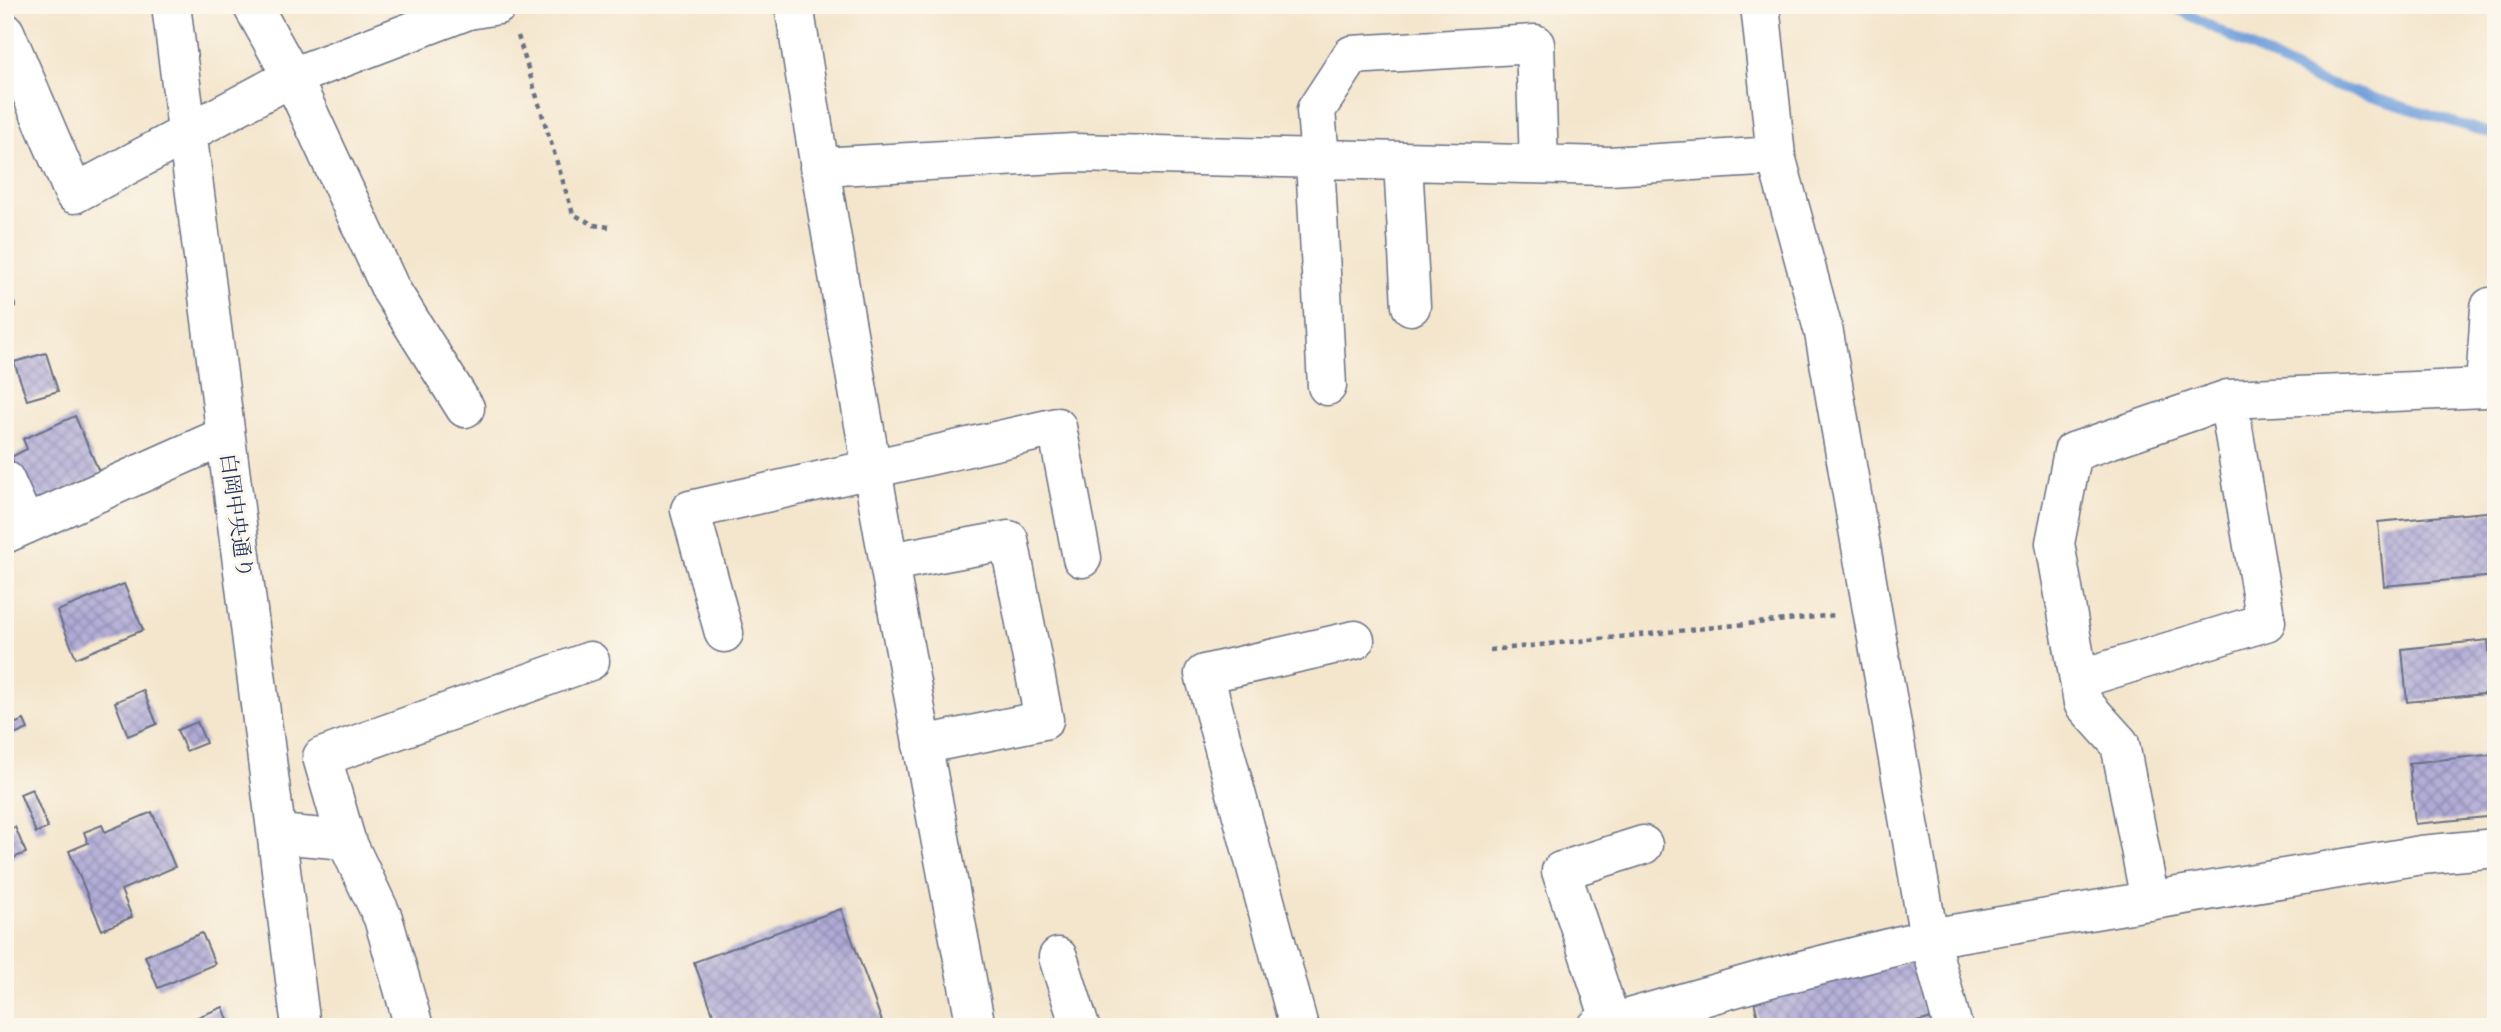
<svg xmlns="http://www.w3.org/2000/svg" width="2501" height="1032" font-family="Vollkorn,'Noto Serif JP',serif">
<style>
.lines{fill:none;stroke-linecap:round;stroke-linejoin:round}
.stream{stroke:#72a0db;stroke-width:10}
.building{fill:url(#building-cross-hatch)}
.minor-casing{stroke:#676f85;stroke-width:41}
.path{stroke:#676f85;stroke-width:4.5;stroke-dasharray:5 5;stroke-linecap:butt}
.minor{stroke:#fff;stroke-width:38}
.labels{text-anchor:middle;dominant-baseline:central;stroke-width:6;stroke-linejoin:round;paint-order:stroke}
.street-label{font-size:21px;fill:#1b2f5e;stroke:#fbf7ec}
</style>
<defs>
<pattern id="building-cross-hatch" width="8" height="8" patternUnits="userSpaceOnUse" patternTransform="scale(1.75)"><rect width="8" height="8" fill="#b0aad6"/><path d="M0 0l8 8M0 8l8-8" fill="none" stroke="#8e8bb1"/></pattern>
</defs>
<rect width="100%" height="100%" fill="#fbf7ec"/>
<filter id="ink" filterUnits="userSpaceOnUse"><feTurbulence type="fractalNoise" baseFrequency=".0143" numOctaves="2"/><feDisplacementMap in="SourceGraphic" scale="14" xChannelSelector="R" yChannelSelector="G"/><feConvolveMatrix kernelMatrix="1 2 1 2 8 2 1 2 1" color-interpolation-filters="sRGB"/></filter>
<filter id="wash" filterUnits="userSpaceOnUse"><feTurbulence type="fractalNoise" baseFrequency=".00686" numOctaves="4" result="noise"/><feDisplacementMap in="SourceGraphic" scale="28" xChannelSelector="R" yChannelSelector="G"/><feGaussianBlur stdDeviation="1.57" result="paint"/><feColorMatrix in="noise" values="0 0 0 0 0 0 0 0 0 0 0 0 0 0 0 0 0 1.4 0 .05"/><feComposite in="paint" operator="in"/></filter>
<g filter="url(#wash)">
<rect width="100%" height="100%" fill="#f4e6cd"/>
<g class="lines">
<path class="stream" d="M2170,5L2315,80L2496,135"/>
</g>
<g id="blocks">
<path class="building" d="M5,283L16,307L5,312Z
M46,353L58,391L27,400L14,362Z
M75,416L101,476L32,505L11,457L27,449L23,439Z
M2496,511V576L2384,586L2378,522Z
M124,584L143,630L76,658L57,611Z
M2488,640L2493,693L2407,702L2402,649Z
M143,690L157,724L128,736L115,702Z
M24,720L28,729L7,738L5,727Z
M197,722L206,743L186,751L177,730Z
M2496,754V816L2415,824L2409,763Z
M32,789L48,828L36,833L20,794Z
M152,812L175,867L121,890L132,917L102,930L69,851L88,843L84,832L102,825L105,832Z
M15,827L26,853L5,861V831Z
M841,909L884,1027H718L694,962Z
M202,933L215,964L158,988L145,956Z
M1917,960L1932,1018L1898,1027H1760L1754,1001Z
M223,1007L231,1027H182L180,1024Z"/>
</g>
</g>
<g filter="url(#ink)">
<use href="#blocks" fill-opacity="0" stroke="#676f85" stroke-width="2"/>
<g class="lines">
<g class="minor-casing">
<path id="minor" d="M171,5L301,1027
M252,5L292,77L391,290L465,408
M794,5C847,347 911,687 976,1027
M1760,5L1776,156L1824,333L1929,938L1953,1027
M5,32L74,194L292,77L468,10L498,5
M1315,160L1327,386
M1320,160L1316,110L1352,55L1535,44L1539,164
M1403,162L1411,306
M819,167L1074,153L1609,166L1776,156
M5,480L25,524
M5,534L225,436
M890,562L1009,540L1044,720L922,745
M724,633L690,510L1057,427L1082,558
M2079,679L2266,622L2228,399
M278,834L346,840L383,918L414,1027
M346,840L322,757L590,661
M2150,901L2120,744L2083,703L2055,543L2073,452L2228,399L2485,388L2490,307H2496
M1058,957L1080,1027
M1611,1022L1561,871L1643,845
M1299,1027L1204,674L1355,640
M1597,1027L1766,979L1929,938L2421,855L2496,848"/>
</g>
<path class="path" d="M518,36L573,214L594,225L609,227
M1490,650L1836,615"/>
<use href="#minor" class="minor"/>
</g>
</g>
<g class="labels">
<g class="street-label">
<text transform="translate(235 516) rotate(82)">白岡中央通り</text>
</g>
</g>
<rect width="2501" height="1032" fill="none" stroke="#fbf7ec" stroke-width="28"/>
</svg>
